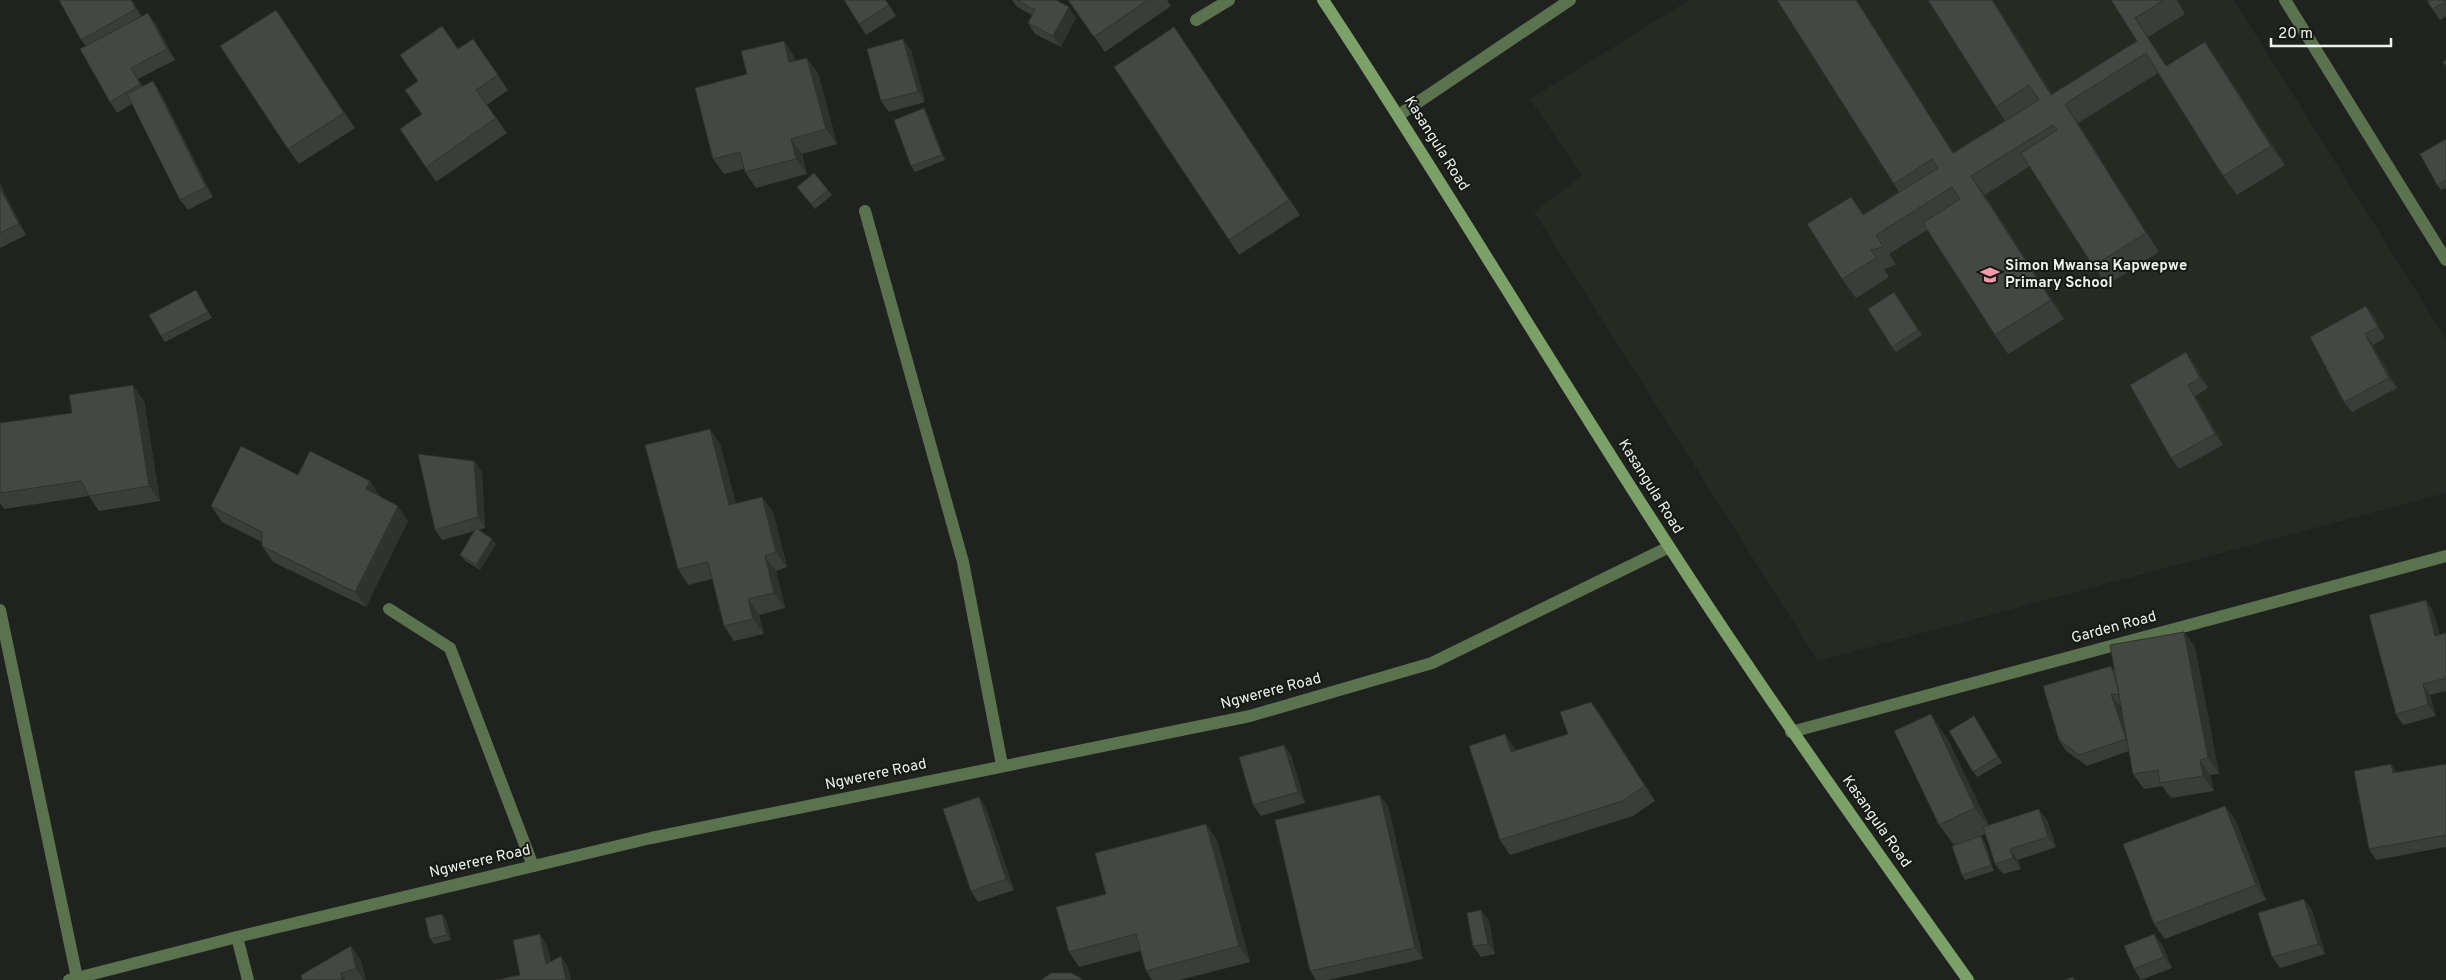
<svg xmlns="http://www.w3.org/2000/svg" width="2446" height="980" font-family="Overpass,sans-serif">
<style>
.built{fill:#252b22}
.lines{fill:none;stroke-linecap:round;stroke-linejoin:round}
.service{stroke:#5b724f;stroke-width:12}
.minor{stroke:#5b724f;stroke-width:12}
.tertiary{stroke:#5b724f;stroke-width:12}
.secondary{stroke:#7ba068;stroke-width:12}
.wall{fill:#3a3d39;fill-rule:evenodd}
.shaded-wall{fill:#30322e}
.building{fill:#444742;stroke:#30322e}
.labels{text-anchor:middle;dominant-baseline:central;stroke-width:4;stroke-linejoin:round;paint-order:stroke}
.street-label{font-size:15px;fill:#eff1ee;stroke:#161915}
.poi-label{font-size:15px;font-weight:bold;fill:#eff1ee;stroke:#161915;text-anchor:start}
</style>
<rect width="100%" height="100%" fill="#1f221e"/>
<path class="built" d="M1689,0H2234L2446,339V493L1818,661L1534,212L1582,176L1530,99Z"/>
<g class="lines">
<path class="service" d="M2285,0L2446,260
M1196,20L1229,0
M865,211L963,562L1002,765
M389,609L450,648L533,866
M0,610L77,978"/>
<path class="minor" d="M1399,115L1570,0
M1791,732L2446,556
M237,937L248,980"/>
<path class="tertiary" d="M69,980L237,937L651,838L1250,716L1432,663L1669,547"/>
<path class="secondary" d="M1323,0C1442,180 1552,367 1670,548C1765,695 1866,837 1968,980"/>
</g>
<path class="wall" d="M59,0H132L142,17L156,24L175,60L138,79L143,87L153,81L160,92L213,197L188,210L180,200L132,104L117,113L110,102L86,46L81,40Z
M844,0H886L896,16L866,35Z
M1012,0H1057L1076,18L1061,47L1035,34L1028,23L1032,15L1017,7Z
M1068,0H1167L1171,6L1105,52Z
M1777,0L1954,153L2005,121L1996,107L1928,0L2052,94L2137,41L2111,0H2177L2185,14L2148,37L2166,66L2218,61L2285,165L2237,195L2223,176L2158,73L2078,123L2159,252L2107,285L2093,266L2030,166L1985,195L2064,319L2008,354L1995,335L1927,230L1889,254L1896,265L1884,269L1889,277L1856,298L1842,279L1851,197L1864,215L1899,192Z
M2446,0V16L2440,20L2432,9Z
M286,25L355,128L299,164L288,149Z
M473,39L508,90L487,105L507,133L436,182L400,129L422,114L458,49Z
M784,41L794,56L795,61L818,73L837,144L802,154L807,174L756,188L745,172L744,169L724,174L713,159L747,74Z
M1185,43L1300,215L1239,255L1229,240Z
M911,50L925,102L889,112L881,101Z
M924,108L927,114L945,160L915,172L911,166Z
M2446,139V188L2441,190L2437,185Z
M0,184L26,235L0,248Z
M797,187L828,190L832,195L815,209Z
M199,296L212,318L165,342L161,336Z
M1898,298L1922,335L1896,352L1892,347Z
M2374,317L2385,338L2373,345L2397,388L2352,412L2344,402L2310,337Z
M2194,363L2208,388L2195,396L2223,445L2179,469L2171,458L2130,385Z
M144,401L160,501L99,511L89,496L4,509L0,503V423L72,413Z
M720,444L736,504L762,497L773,512L787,567L776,571L785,608L759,615L764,634L734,641L724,626L712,579L688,585L678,569Z
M474,461L482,472L485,528L478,530L492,539L496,544L480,570L464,560L460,555L475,531L442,540L435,530Z
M298,475L380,496L408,521L366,607L273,562L262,546V542L222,522L211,506Z
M2426,600L2433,611L2440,635L2446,633V691L2430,695L2436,716L2403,725L2396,714Z
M2184,632L2195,647L2219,774L2210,775L2214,791L2171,798L2162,786L2144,789L2133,774L2129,751L2087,766L2066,751L2059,740L2111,666L2114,670ZM2119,705H2121L2123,717Z
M1591,702L1602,717L1655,801L1633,816L1510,855L1500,840L1516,750L1568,734Z
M1974,716L2002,763L1977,777L1973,772Z
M1947,738L1989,825L2047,820L2056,847L2018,860L2021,869L2003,874L1995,864L1986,834L1981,836L1985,842L1994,871L1965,880L1962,875L1954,845L1939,825Z
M1284,745L1291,755L1305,803L1261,816L1253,805Z
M2446,764V847L2376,860L2369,849L2397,772Z
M979,797L986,808L1014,890L978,902L971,891Z
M1388,806L1423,959L1328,980H1316L1310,971Z
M2225,806L2236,821L2266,900L2165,939L2154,924Z
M1206,824L1217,840L1250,962L1180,980H1152L1146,971L1140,951L1079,967L1069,952L1106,894Z
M2304,899L2312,910L2325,954L2280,968L2272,957Z
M1481,910L1489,921L1495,954L1481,957L1473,946Z
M442,914L446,919L451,940L434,944L430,939Z
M2162,944L2172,968L2141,980L2134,969Z
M351,946L361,961L366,980H302Z"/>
<path class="shaded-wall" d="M131,0H132L144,20L136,9Z
M1856,0H1857L1966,172L1953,153Z
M1992,0H1993L2065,114L2051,95Z
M1069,7L1076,18L1061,47L1053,36Z
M276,10L286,25L355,128L344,113Z
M148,13L156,24L175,60L167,49Z
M2135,18L2148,37L2179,85L2166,66Z
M1174,27L1185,43L1300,215L1289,200Z
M903,39L911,50L925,102L918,92Z
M784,41L794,56L800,77L789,62Z
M2205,42L2218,61L2285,165L2271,146Z
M807,58L818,73L837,144L826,129Z
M131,68L138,79L147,95L140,84Z
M153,81L160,92L213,197L206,187Z
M2065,104L2078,123L2159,252L2146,233Z
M924,108L927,114L945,160L942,155Z
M791,139L802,154L807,174L796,159Z
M1971,176L1985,195L2064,319L2051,300Z
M0,184L26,235L19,224L0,188Z
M2366,306L2374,317L2385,338L2378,327Z
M2365,334L2373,345L2397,388L2389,378Z
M2186,352L2194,363L2208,388L2200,378Z
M133,385L144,401L160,501L149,486Z
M2188,385L2195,396L2223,445L2215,434Z
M710,429L720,444L740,521L729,505Z
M474,461L482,472L485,528L478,517Z
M370,481L380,496L376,505L366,489Z
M762,497L773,512L787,567L776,552Z
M398,506L408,521L366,607L355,592Z
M492,539L496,544L480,570L476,565Z
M765,556L776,571L785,608L774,593Z
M748,599L759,615L764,634L753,619Z
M2426,600L2433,611L2443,647L2435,636Z
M2184,632L2195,647L2219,774L2208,758Z
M2423,684L2430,695L2436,716L2428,705Z
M2111,694L2119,705L2134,750L2126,739Z
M1591,702L1602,717L1655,801L1645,786Z
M1931,714L1947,738L1992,831L1975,808Z
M1974,716L1978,722L2002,763L1998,757Z
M1505,734L1516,750L1522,767L1511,752Z
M1284,745L1291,755L1305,803L1298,792Z
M2200,760L2210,775L2214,791L2203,776Z
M2391,764L2399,775L2393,773Z
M1380,795L1388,806L1423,959L1415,948Z
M979,797L986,808L1014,890L1006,879Z
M2225,806L2236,821L2266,900L2256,885Z
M2039,809L2047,820L2056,847L2048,837Z
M1206,824L1217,840L1250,962L1239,946Z
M1981,836L1985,842L1994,871L1991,865Z
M2010,849L2018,860L2021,869L2013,858Z
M2304,899L2312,910L2325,954L2318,944Z
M1481,910L1489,921L1495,954L1488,944Z
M442,914L446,919L451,940L447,935Z
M540,934L547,945L554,974L546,964Z
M2154,934L2162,944L2172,968L2164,957Z
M351,946L361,961L366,980H364L356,969Z
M561,956L568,967L571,980H566Z
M341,973L345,980H342Z"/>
<path class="building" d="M59,0H131L136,9L81,40Z
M844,0H885L889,5L859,24Z
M1017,0H1056L1069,7L1053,36L1028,23L1035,10Z
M1068,0H1148L1094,37Z
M1777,0H1856L1953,153L2039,100L2029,85L1996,107L1928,0H1992L2051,95L2137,41L2111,0H2164L2135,18L2166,66L2205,42L2271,146L2223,176L2146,53L2065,104L2146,233L2093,266L2021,153L2057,130L2053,125L1971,176L2051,300L1995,335L1923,223L1960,199L1952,187L1876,235L1883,247L1871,250L1876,258L1842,279L1807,224L1851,197L1863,215L1938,168L1932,159L1894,184Z
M2427,0H2446V2L2432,9Z
M276,10L344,113L288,149L220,46Z
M148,13L167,49L131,68L140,84L110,102L80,49Z
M442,26L458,49L473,39L498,75L476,90L496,118L426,167L400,129L422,114L405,90L418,81L400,55Z
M1174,27L1289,200L1229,240L1114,67Z
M903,39L918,92L881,101L867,49Z
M784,41L789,62L807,58L826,129L791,139L796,159L745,172L740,152L713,159L695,88L747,74L741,51Z
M2446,60V66L2443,62Z
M153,81L206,187L180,200L127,94Z
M924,108L942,155L911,166L894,120Z
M2446,139V180L2437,185L2420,154Z
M814,173L828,190L811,204L797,187Z
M0,188L19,224L0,233Z
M196,290L208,312L161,336L149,315Z
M1894,292L1918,330L1892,347L1868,309Z
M2366,306L2378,327L2365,334L2389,378L2344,402L2310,337Z
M2186,352L2200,378L2188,385L2215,434L2171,458L2130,385Z
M133,385L149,486L89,496L81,481L0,493V423L72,413L69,395Z
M710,429L729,505L762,497L776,552L765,556L774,593L748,599L753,619L724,626L708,562L678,569L645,445Z
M241,446L298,475L310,451L370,481L366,489L398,506L355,592L262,546V532L211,506Z
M418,454L474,461L478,517L435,530Z
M476,528L492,539L476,565L460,555Z
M2426,600L2435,636L2446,633V678L2423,684L2428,705L2396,714L2369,615Z
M2184,632L2208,758L2200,760L2203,776L2160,783L2158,770L2133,774L2110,645Z
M2111,666L2117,685L2119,695L2111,694L2126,739L2079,755L2059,740L2043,686Z
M1591,702L1645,786L1622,801L1500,840L1469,746L1505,734L1511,752L1568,734L1560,712Z
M1931,714L1975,808L1939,825L1894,731Z
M1974,716L1998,757L1973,772L1949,731Z
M1284,745L1298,792L1253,805L1239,757Z
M2391,764L2393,773L2446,764V835L2369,849L2354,771Z
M1380,795L1415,948L1310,971L1275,820Z
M979,797L1006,879L971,891L943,809Z
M2225,806L2256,885L2154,924L2123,844Z
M2039,809L2048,837L2010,849L2013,858L1995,864L1983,827Z
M1206,824L1239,946L1146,971L1136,934L1069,952L1056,907L1106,894L1095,853Z
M1981,836L1991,865L1962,875L1952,846Z
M2304,899L2318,944L2272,957L2258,913Z
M1481,910L1488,944L1473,946L1467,913Z
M442,914L447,935L430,939L425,918Z
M540,934L546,964L561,956L566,980H496L520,975L513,940Z
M2154,934L2164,957L2134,969L2124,946Z
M351,946L356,969L341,973L342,980H302L301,975Z
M1051,973H1071L1081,978L1082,980H1041Z
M2073,977L2074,980H2064Z"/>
<defs>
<g id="school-bare" transform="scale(1.5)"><path d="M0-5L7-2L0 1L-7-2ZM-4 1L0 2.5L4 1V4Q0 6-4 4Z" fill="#f29aac" stroke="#161915" stroke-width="2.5" paint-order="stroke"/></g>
</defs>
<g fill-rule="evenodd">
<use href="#school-bare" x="1990" y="275"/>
</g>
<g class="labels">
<g class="street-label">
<text transform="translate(1436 144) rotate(58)">Kasangula Road</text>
<text transform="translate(1650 487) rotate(58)">Kasangula Road</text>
<text transform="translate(2114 628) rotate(-15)">Garden Road</text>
<text transform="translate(1271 692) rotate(-15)">Ngwerere Road</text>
<text transform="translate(876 775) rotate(-12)">Ngwerere Road</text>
<text transform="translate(1876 822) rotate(55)">Kasangula Road</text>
<text transform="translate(480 862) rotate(-13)">Ngwerere Road</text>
</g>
<g class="poi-label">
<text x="2005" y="266">Simon Mwansa Kapwepwe<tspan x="2005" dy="17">Primary School</tspan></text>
</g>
</g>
<path d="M2271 38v8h120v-8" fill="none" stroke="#eff1ee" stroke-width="2.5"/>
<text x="2278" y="38" font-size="15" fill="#eff1ee" stroke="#161915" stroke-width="4" paint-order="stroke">20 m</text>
</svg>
